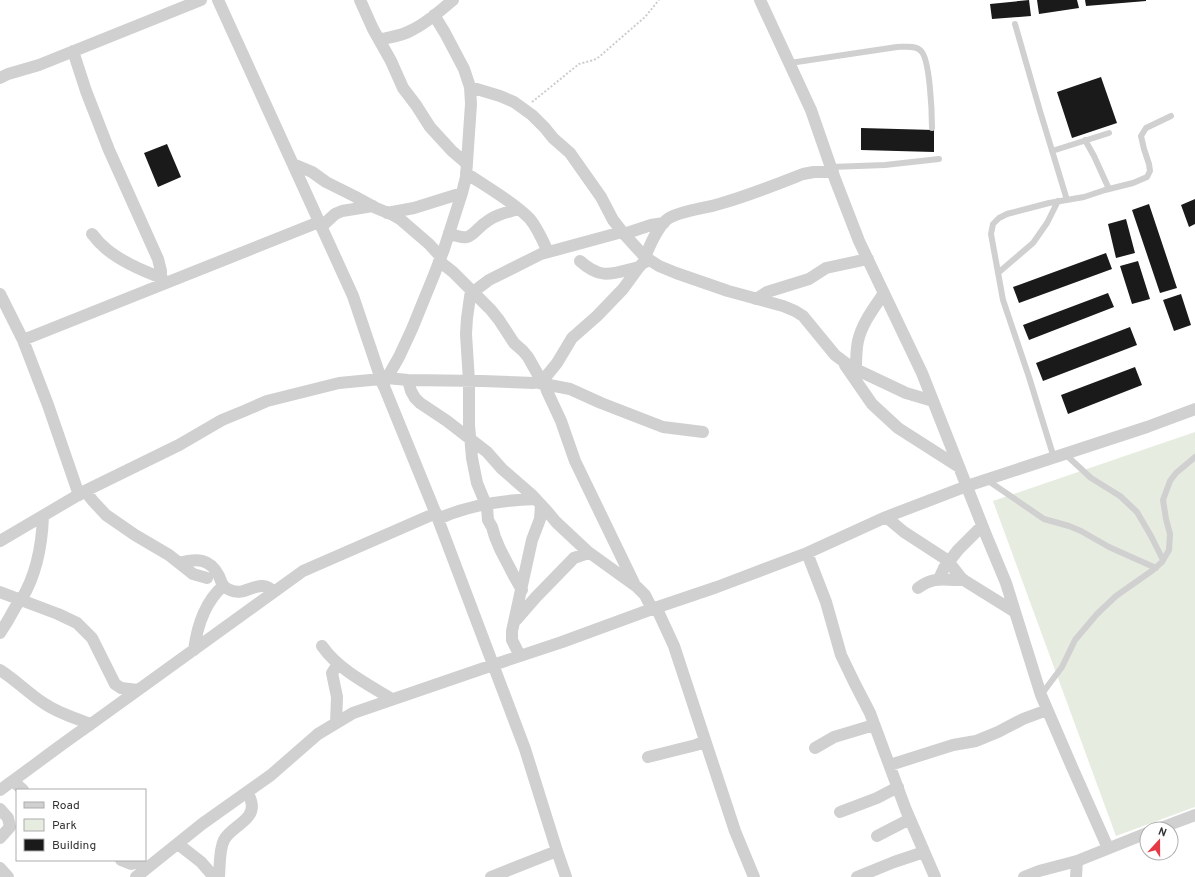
<svg xmlns="http://www.w3.org/2000/svg" width="1195" height="877" font-family="Overpass,sans-serif">
<style>
.green{fill:#e6ecdf}
.building{fill:#1a1a1a}
.lines{fill:none;stroke-linecap:round;stroke-linejoin:round}
.path{stroke:#cdcdcd;stroke-width:2;stroke-dasharray:2 2;stroke-linecap:butt}
.lane{stroke:#d0d0d0;stroke-width:6}
.street{stroke:#d0d0d0;stroke-width:12}
</style>
<rect width="100%" height="100%" fill="#fff"/>
<path class="green" d="M1195,432V807L1116,836L993,501Z"/>
<path class="building" d="M1029,0L1031,16L992,19L990,4Z
M1037,0H1077L1079,8L1039,14Z
M1085,0H1146V1L1086,6Z
M1101,77L1117,123L1072,138L1057,92Z
M861,128L934,130V152L861,150Z
M167,144L181,177L158,187L144,153Z
M1195,199V224L1189,227L1181,205Z
M1149,204L1177,288L1160,293L1132,210Z
M1126,219L1135,253L1116,258L1108,224Z
M1106,253L1112,269L1019,303L1013,287Z
M1138,261L1150,299L1132,304L1120,266Z
M1108,293L1114,307L1029,340L1023,325Z
M1181,294L1191,325L1174,331L1163,300Z
M1130,327L1137,345L1043,381L1036,363Z
M1135,367L1142,385L1068,414L1061,395Z"/>
<g class="lines">
<path class="path" d="M532,102L579,64L594,60L599,57L645,17L659,0"/>
<path class="lane" d="M1015,24L1040,111L1067,200
M790,63L897,47C905,47 916,45 921,51C930,59 932,114 932,128
M1085,140L1094,156L1109,189
M1052,151L1109,133
M831,167L885,165L939,159
M998,273L1033,243L1047,223L1058,201
M1065,454L1091,478L1120,496L1137,512L1151,536L1163,560
M1054,458L1029,377L1003,300L991,234L993,224L999,218L1007,214L1049,203L1084,197L1105,190L1133,183L1147,177L1150,171L1149,164L1144,149L1141,136L1146,128L1171,116
M987,480L1044,519L1069,526L1081,531L1109,547L1156,568
M1041,695L1062,667L1075,640L1097,614L1116,596L1153,570L1162,562L1169,550L1170,534L1166,519L1163,500L1170,481L1176,473L1195,457"/>
<path class="street" d="M218,0L353,296L381,379L438,519L525,749L557,851L566,877
M360,0L373,29L391,61L403,88L416,105L430,127L452,151L466,163
M760,0L811,110L835,179L859,241L922,373L986,535L1006,583L1041,695L1072,767L1108,848
M379,40C390,37 402,36 412,30C427,23 440,11 453,0
M73,51L86,91L109,150L158,259L161,271V285
M0,78L8,74L39,65L201,0
M470,87L500,96L514,102L532,115L545,128L553,138L570,153L601,197L613,220L624,234L645,257L659,266L676,273L728,291L783,306L795,311L803,316L835,355L851,367L906,393L933,401
M293,164L312,172L326,182L354,196L376,208L393,215L400,219L429,244L441,257
M466,173C485,186 514,202 530,219C538,229 543,241 548,252
M387,213L414,208L462,193
M321,227L335,214L342,211L373,206
M449,233C474,244 470,232 489,220C498,214 508,212 518,209
M92,234C95,237 98,242 102,245C116,259 143,271 162,278
M624,234L651,225L664,223
M645,257C650,245 658,225 669,218C684,210 703,209 719,204C748,196 775,185 803,174L814,172H833
M439,261L453,272L491,310L499,320L514,343L523,351L528,357L541,380
M580,261C602,281 613,273 639,267
M471,290L467,318L466,334L469,381V425L472,458L477,483L487,507L488,520L492,527L495,537L500,549L514,576L522,590
M473,292L489,280L541,254L622,232
M0,294L23,340L48,405L79,495
M756,299L767,292L809,279L826,268L868,259
M23,340L319,222
M845,365L872,404L898,428L959,467
M856,369C856,360 856,350 858,341C862,323 874,308 884,293
M387,378L408,380L482,381L534,383L544,379L557,363L572,338L597,316L623,289L639,267L643,263L650,260
M408,380L411,391L415,398L420,403L447,421L487,452L502,469L532,495L546,510L556,522L587,551L637,587L645,595L652,609
M539,383L570,389L601,403L663,427L703,432
M545,384L547,391L561,421L575,461L634,583
M383,385L399,357L412,329L434,275L444,249L462,193L466,177L469,133L471,104L470,87L464,69L445,33L434,15
M85,491L93,501L106,515L135,535L169,555L193,574L207,578
M886,517L904,532L944,558L951,565L962,579L1015,612
M438,519C468,505 503,500 536,499
M0,541L85,491L179,445L222,420L244,411L267,401L339,383L381,379
M807,553L826,602L841,655L855,684L870,713L906,810L935,877
M179,563C196,558 210,558 219,576C222,583 222,587 230,590C244,596 251,585 263,586C267,586 271,589 274,592
M939,579L944,568L958,550L982,526
M918,588C936,575 944,581 964,580
M0,592L58,614L77,623L92,638L115,684L121,688L138,690
M21,600C37,574 42,546 43,516
M656,607L674,646L735,831L754,877
M516,620L536,597L574,558L588,553
M0,633L7,622L20,599
M322,646C339,670 367,684 392,699
M194,650C197,627 205,602 223,586
M520,656L512,640V631L532,540L540,519L541,505
M0,670C16,680 29,694 45,704C60,714 75,718 91,724
M336,723L337,697L332,673L338,664
M815,748L834,737L874,725
M648,757L696,745L705,741
M890,765L953,745L976,741L998,732L1023,719L1047,710
M13,781L23,790
M0,790C31,768 60,745 91,724L303,571L436,513
M0,809L8,818L10,827L0,838
M840,812L877,798L898,787
M1158,829L1195,815
M877,836L910,819
M178,844L201,862L214,877
M121,860L131,864L140,862
M0,868L8,877
M136,877L202,824L271,775L318,734L353,713L493,665L562,642L652,609L717,587L807,553L886,517L967,486L1147,427L1195,409
M219,877C220,865 219,850 224,840C231,826 257,820 251,801C251,798 248,795 247,793
M491,877L557,851
M857,877L894,862L924,852
M1024,877L1039,871L1077,861L1147,833
M1076,877L1077,861"/>
</g>
<rect x="16" y="789" width="130" height="72" fill="#ffffff" stroke="#adadad"/>
<rect x="24" y="802" width="20" height="6" fill="#d0d0d0" stroke="#adadad"/>
<text x="52" y="809" font-size="12" fill="#333333">Road</text>
<rect x="24" y="819" width="20" height="12" fill="#e6ecdf" stroke="#adadad"/>
<text x="52" y="829" font-size="12" fill="#333333">Park</text>
<rect x="24" y="839" width="20" height="12" fill="#1a1a1a" stroke="#adadad"/>
<text x="52" y="849" font-size="12" fill="#333333">Building</text>
<g transform="translate(1159 841) rotate(21)"><circle r="19" fill="#ffffff" stroke="#adadad"/>
<path d="M0-3L7 15L0 10L-7 15Z" fill="#e63946"/>
<text y="-6" font-size="11" font-weight="bold" text-anchor="middle" fill="#333333">N</text>
</g>
</svg>
